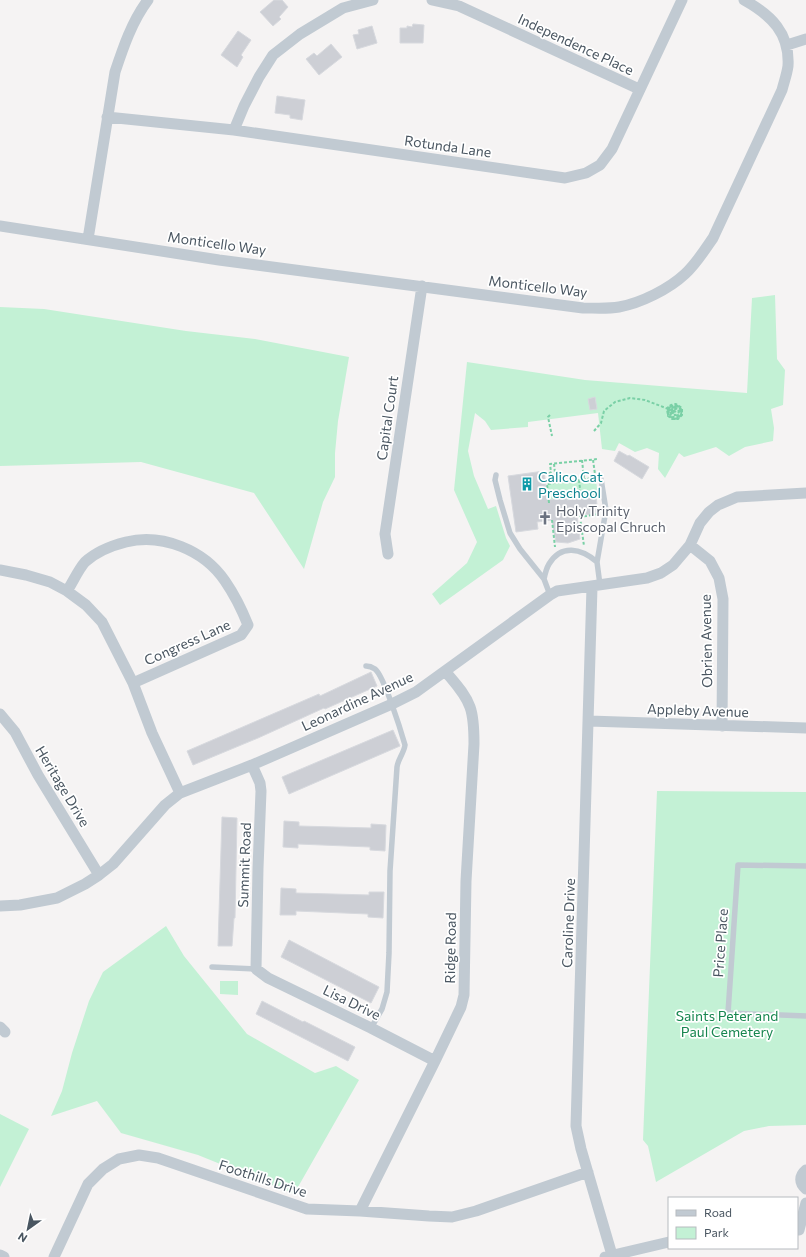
<svg xmlns="http://www.w3.org/2000/svg" width="806" height="1257" font-family="Commissioner,sans-serif">
<style>
.green{fill:#c3f1d5}
.building{fill:#cdcfd5;stroke:#d7d9de}
.lines{fill:none;stroke-linecap:round;stroke-linejoin:round}
.path{stroke:#7ad0a6;stroke-width:2;stroke-dasharray:3 2;stroke-linecap:butt}
.service{stroke:#c1cad2;stroke-width:5.5}
.minor{stroke:#c1cad2;stroke-width:11}
.labels{text-anchor:middle;dominant-baseline:central;stroke-width:3.5;stroke-linejoin:round;paint-order:stroke}
.street-label{font-size:14px;fill:#4a5661;stroke:#fff}
.culture-label{font-size:14px;fill:#0d838f;stroke:#fff;text-anchor:start}
.worship-label{font-size:14px;fill:#5b616d;stroke:#fff;text-anchor:start}
.park-label{font-size:14px;fill:#17864f;stroke:#fff}
</style>
<rect width="100%" height="100%" fill="#f5f3f3"/>
<path class="green" d="M775,295L777,359L785,370L783,405L771,409L774,428L773,441L745,447L729,456L716,447L684,457L679,453L665,478L658,469L659,453L647,448L635,452L619,443L615,451L602,449L598,413L528,422V427L491,430L485,421L475,413L468,451L474,476L488,509L496,506L506,538L510,546L503,560L440,605L432,594L467,563L477,542L454,490L467,362L585,380L747,393L752,298Z
M0,307L44,309L186,331L255,339L349,357L338,421L335,453V477L323,502L304,569L254,493L141,462L0,466Z
M594,478L596,480L598,496L567,500L566,497L549,503L547,484Z
M657,791L806,792V1125L769,1126L744,1131L656,1182L648,1146L643,1140Z
M166,926L184,956L247,1034L315,1073L336,1066L359,1080L294,1194L198,1155L121,1133L97,1101L51,1116L62,1091L72,1053L89,1001L103,972Z
M220,981H238V995L220,994Z
M0,1114L29,1129L0,1187Z"/>
<path class="building" d="M274,0H282L288,7L279,17L281,19L273,26L260,12Z
M413,24L424,25L423,43H400V28H407V26L412,27Z
M372,26L377,43L357,49L353,35L359,34L358,30Z
M238,31L251,40L241,55L243,57L237,67L221,55Z
M331,44L342,57L319,75L306,59L314,53L317,56Z
M277,96L305,100L302,120L290,118V115L275,113Z
M595,397L597,409L590,410L588,399Z
M619,451L628,456L629,455L649,467L642,479L614,461Z
M544,471L548,500L567,497V500L596,496L598,513L577,516L580,539L568,543L556,542L552,520L537,522L538,529L516,532L508,476Z
M371,672L377,686L325,709L324,708L258,738L193,765L187,751L319,694L320,696Z
M393,730L400,746L289,794L282,777Z
M222,817L237,818L235,918H234L232,946H218Z
M284,821L299,822V826L371,828V824L386,825L385,851L370,850V847L298,844V848L283,847Z
M281,888L296,889V893L369,895V892H384L383,918L368,917V914L296,911V915H280Z
M289,940L379,987L371,1003L281,957Z
M262,1001L303,1022L304,1021L355,1047L348,1061L256,1014Z"/>
<g class="lines">
<path class="path" d="M550,415L548,417L552,436
M594,431L601,423L604,411L615,402L630,398L645,400L671,410L673,408H676L679,412L676,415H673L670,411L671,417L668,410V415L674,419L678,418L681,415L677,417H673L677,416L679,414L678,406L680,409L681,414L682,410L676,405L669,407L677,406L670,409L668,407L671,405L676,404L682,408V415L678,419H672L668,416L667,409L672,411L673,414L672,412L675,413L676,412L673,410L676,409L672,410L675,412
M582,460L584,479
M593,460L595,474
M554,464L556,482
M579,480L581,498
M550,483L548,474L551,472L550,464L598,459
M548,493L580,490
M549,503L547,484L594,478
M580,516V517L599,514
M580,517L584,546
M552,520L555,547"/>
<path class="service" d="M496,475L495,480L500,500L510,533L520,549L544,579L550,595
M544,579C545,574 546,569 549,564C561,544 581,548 597,562
M600,585L597,562L606,510L601,479
M366,666C369,666 372,667 375,669C384,676 401,731 405,745C404,753 398,759 397,767L390,871L389,953L387,992L382,1009L371,1028
M806,866L738,865L728,1013L806,1016
M212,967L256,969"/>
<path class="minor" d="M432,0L459,6L639,89
M787,45L806,39
M107,117L234,130L565,178L586,173L600,165L612,149L682,0
M234,130L244,106L259,77L273,55L300,34L343,8L373,0
M0,226L219,260L583,308C595,308 608,309 619,307C641,303 669,289 685,274C696,264 704,251 713,238L782,90C784,82 787,74 788,66C790,33 771,15 744,0
M88,239L115,72C123,48 132,21 148,0
M690,545L710,561L719,578L723,599L722,726
M388,554L385,534L422,286
M0,570L26,575L50,582L67,591L86,605L102,622L133,683L152,733L180,793
M592,587L576,1126L581,1149L612,1255
M67,591C73,582 78,570 85,562C97,551 110,546 126,542C162,533 204,550 225,581C234,594 242,610 248,625L241,635L133,683
M0,714L15,732L38,775L99,875
M589,721L806,728
M252,765L260,783L261,791L258,868L256,969L268,978L371,1028L435,1061
M0,906L20,905L57,898L85,884L99,875L113,864L165,805L180,793L252,765L392,704L416,692L550,595L557,591L647,578L661,573L673,565L690,545L700,523L709,512L718,505L737,497L806,493
M0,1027L5,1032
M806,1170C799,1176 799,1183 806,1189
M360,1211L435,1061L461,1007L464,995L466,881L474,744C474,732 474,718 470,707C465,693 454,682 445,671
M799,1230L806,1203
M0,1255L4,1257
M54,1257L88,1184L103,1169L119,1159L139,1155L158,1158L307,1209L360,1211L429,1216L452,1217L476,1211L588,1172
M605,1257L669,1242"/>
</g>
<defs>
<g id="building-bare" transform="scale(1.08)"><path d="M-4-6H4V6H1V3H-1V6H-4ZM-2.5-4.3h1.7v1.8h-1.7ZM.8-4.3h1.7v1.8H.8ZM-2.5-1h1.7V.8h-1.7ZM.8-1h1.7V.8H.8Z" fill="#0f9aa8" stroke="#fff" stroke-width="2.5" paint-order="stroke"/></g>
<g id="church-bare" transform="scale(1.08)"><path d="M-1.2-6h2.4v3.5h3.3v2.4h-3.3V6h-2.4V-.1h-3.3v-2.4h3.3Z" fill="#6b7280" stroke="#fff" stroke-width="2.5" paint-order="stroke"/></g>
</defs>
<g fill-rule="evenodd">
<use href="#building-bare" x="527" y="484"/>
<use href="#church-bare" x="545" y="518"/>
</g>
<g class="labels">
<g class="street-label">
<text transform="translate(576 44) rotate(25)">Independence Place</text>
<text transform="translate(448 146) rotate(8)">Rotunda Lane</text>
<text transform="translate(217 243) rotate(8)">Monticello Way</text>
<text transform="translate(538 286) rotate(7)">Monticello Way</text>
<text transform="translate(387 418) rotate(-82)">Capital Court</text>
<text transform="translate(706 641) rotate(-91)">Obrien Avenue</text>
<text transform="translate(187 642) rotate(-24)">Congress Lane</text>
<text transform="translate(357 701) rotate(-25)">Leonardine Avenue</text>
<text transform="translate(698 710) rotate(2)">Appleby Avenue</text>
<text transform="translate(63 786) rotate(59)">Heritage Drive</text>
<text transform="translate(244 865) rotate(-88)">Summit Road</text>
<text transform="translate(568 923) rotate(-88)">Caroline Drive</text>
<text transform="translate(720 943) rotate(-86)">Price Place</text>
<text transform="translate(450 948) rotate(-89)">Ridge Road</text>
<text transform="translate(352 1002) rotate(26)">Lisa Drive</text>
<text transform="translate(263 1178) rotate(18)">Foothills Drive</text>
</g>
<g class="culture-label">
<text x="538" y="476">Calico Cat<tspan x="538" dy="16">Preschool</tspan></text>
</g>
<g class="worship-label">
<text x="556" y="510">Holy Trinity<tspan x="556" dy="16">Episcopal Chruch</tspan></text>
</g>
<g class="park-label">
<text x="727" y="1015">Saints Peter and<tspan x="727" dy="16">Paul Cemetery</tspan></text>
</g>
</g>
<rect x="668" y="1197" width="130" height="52" fill="#ffffff" stroke="#b7bbc0"/>
<rect x="676" y="1210" width="20" height="6" fill="#c1cad2" stroke="#b7bbc0"/>
<text x="704" y="1217" font-size="12" fill="#4a5661">Road</text>
<rect x="676" y="1227" width="20" height="12" fill="#c3f1d5" stroke="#b7bbc0"/>
<text x="704" y="1237" font-size="12" fill="#4a5661">Park</text>
<g transform="translate(28 1229) rotate(213)" stroke="#ffffff" stroke-width="3" paint-order="stroke">
<path d="M0-3L7 15L0 10L-7 15Z" fill="#4a5661"/>
<text y="-6" font-size="11" font-weight="bold" text-anchor="middle" fill="#4a5661">N</text>
</g>
</svg>
